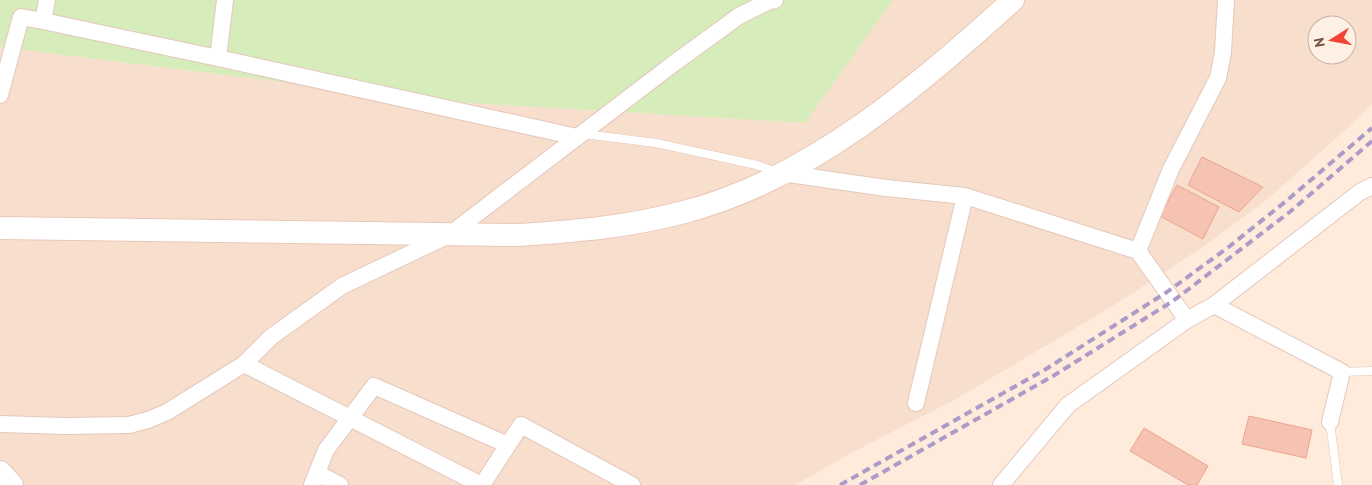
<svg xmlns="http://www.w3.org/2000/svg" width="1372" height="485" font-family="'PT Sans',sans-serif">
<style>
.residential{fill:#f8decd;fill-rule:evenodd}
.green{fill:#d6ecba}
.building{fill:#f6c2b1;stroke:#e9a590}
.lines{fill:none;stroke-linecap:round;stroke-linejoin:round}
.lane-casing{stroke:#e4c8bb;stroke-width:9}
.street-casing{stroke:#e4c8bb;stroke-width:18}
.secondary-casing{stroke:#eac7b7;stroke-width:24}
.lane{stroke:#fff;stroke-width:8}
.street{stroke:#fff;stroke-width:16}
.secondary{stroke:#fff;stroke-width:22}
.rail{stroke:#ac9bc6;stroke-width:4;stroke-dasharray:8 5;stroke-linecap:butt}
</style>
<rect width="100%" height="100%" fill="#feebdc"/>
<path class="residential" d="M893,0H1372V104L1351,125L1264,202L1204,246L1119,302L958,398L853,452L795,485H0V47L436,101L805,123ZM1317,25H1347V55H1317Z"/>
<path class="green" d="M0,0H893L805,123L436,101L0,47Z"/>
<path class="building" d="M1202,157L1263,187L1239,212L1188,185Z
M1177,185L1219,207L1203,239L1160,216Z
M1249,416L1312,430L1306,458L1242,444Z
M1144,428L1208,466L1197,485H1188L1130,451Z"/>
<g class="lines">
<g class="lane-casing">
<path id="lane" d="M584,134L656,143L757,165L776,172
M1342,372L1372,371
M1330,422L1338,485"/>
</g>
<g class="street-casing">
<path id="street" d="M43,21L218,58L577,137
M218,58L225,0
M0,95L21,17L43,21L47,0
M782,173L886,188L965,196L1138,251
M1214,305L1342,372L1330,422
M1187,320L1138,251L1171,169L1218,78L1223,52L1226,0
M244,364L481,485
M916,403L965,196
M0,424L65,426L129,425L148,420L167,412L244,364L271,337L342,286L449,235L673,64L739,16L769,1L775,0
M317,473L340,485
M312,485L326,450L374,386L508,445
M482,485L521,425L632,485
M1001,485L1068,405L1187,320L1214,305L1360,192L1372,186"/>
</g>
<g class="secondary-casing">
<path id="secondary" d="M0,228L519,235C577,231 628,227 684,212C809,180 920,85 1013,0
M0,472L12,485"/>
</g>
<use href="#lane" class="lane"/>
<use href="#street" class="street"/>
<use href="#secondary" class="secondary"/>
<path class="rail" d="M840,485L1046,369L1167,292L1230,246L1285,202L1372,128
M860,485L1053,376L1173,301L1291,211L1372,141"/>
</g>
<g transform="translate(1332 40) rotate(259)"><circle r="24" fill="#fff0e4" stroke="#c7afa4"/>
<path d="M0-4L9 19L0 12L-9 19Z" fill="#f34335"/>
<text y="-8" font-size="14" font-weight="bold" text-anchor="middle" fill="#744d43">N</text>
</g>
</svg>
